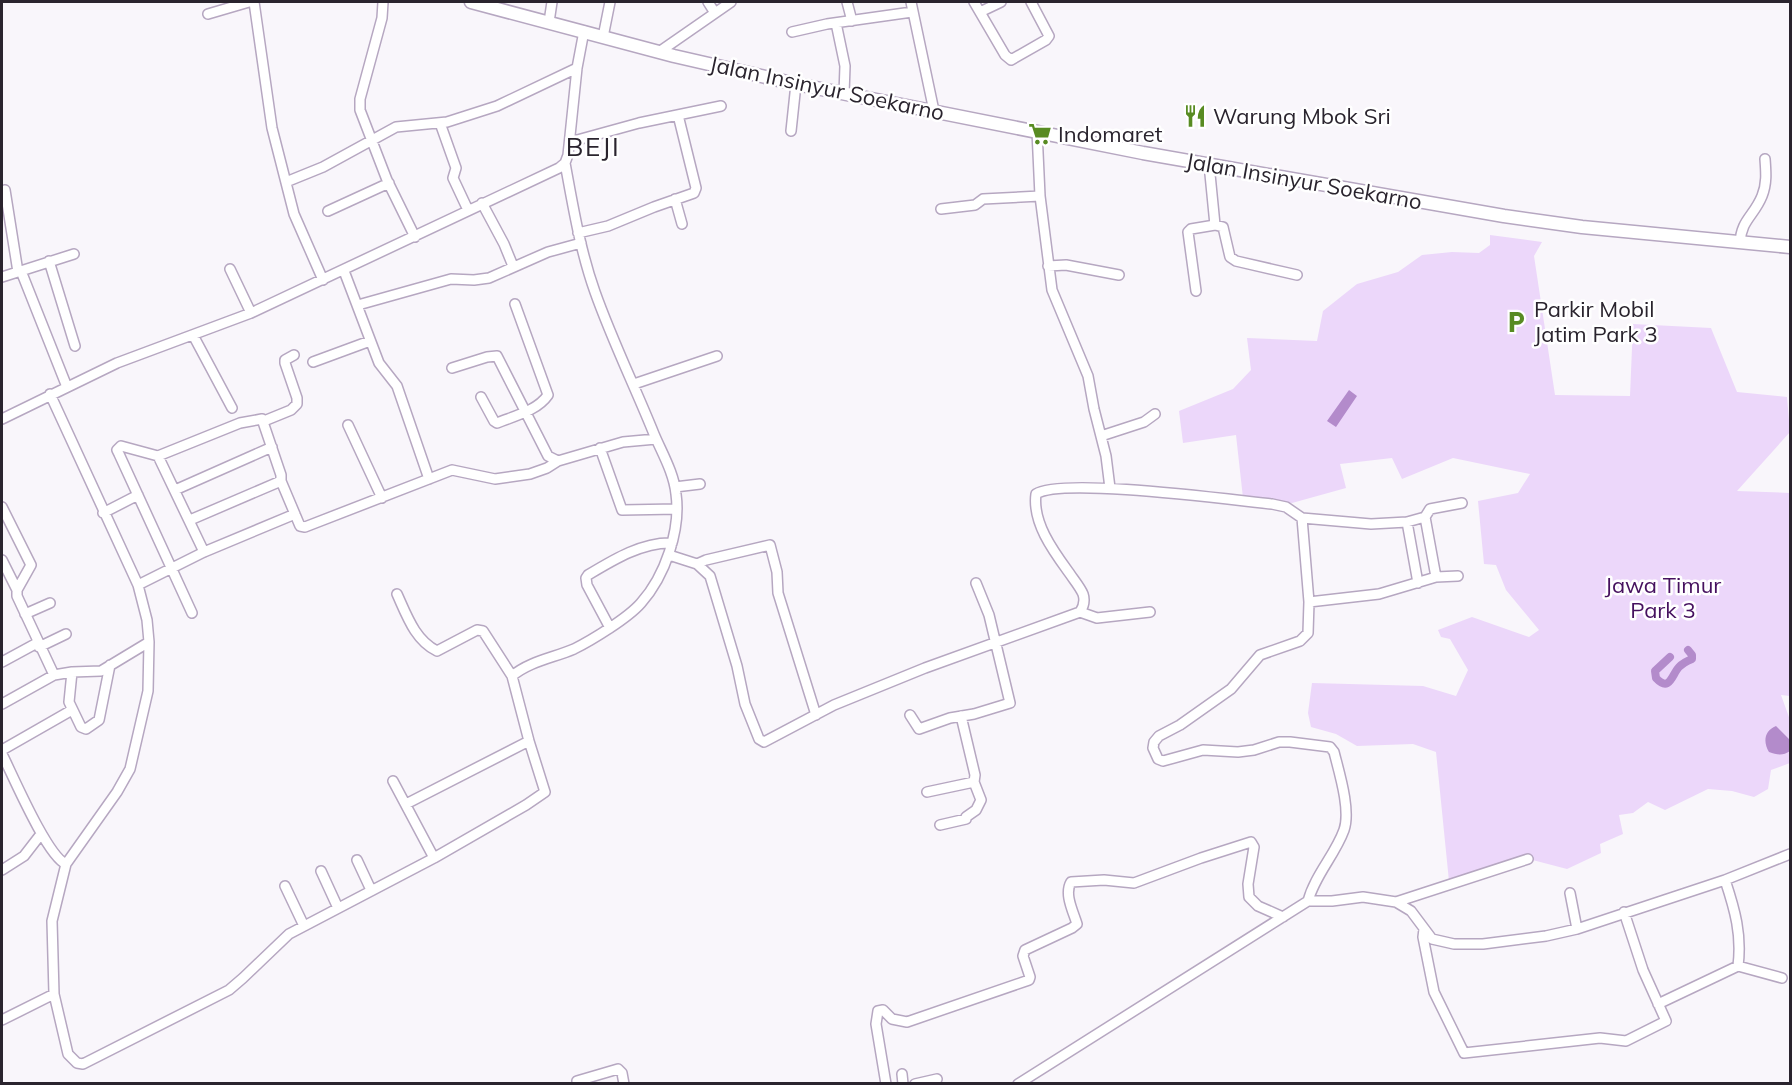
<svg xmlns="http://www.w3.org/2000/svg" width="1792" height="1085" font-family="Mulish,sans-serif">
<style>
.green{fill:#ecd7fa}
.water{fill:#b38bcb}
.lines{fill:none;stroke-linecap:round;stroke-linejoin:round}
.canal{stroke:#b38bcb;stroke-width:8}
.minor-casing{stroke:#b6a7c1;stroke-width:12}
.major-casing{stroke:#b6a7c1;stroke-width:15}
.minor{stroke:#fff;stroke-width:9}
.major{stroke:#fff;stroke-width:12}
.labels{text-anchor:middle;dominant-baseline:central;stroke-width:5;stroke-linejoin:round;paint-order:stroke}
.street-label{font-size:22px;fill:#2a242e;stroke:#fff}
.poi-label{font-size:22px;fill:#2a242e;stroke:#fff;text-anchor:start}
.park-label{font-size:22px;fill:#46115f;stroke:#fff}
.quarter-label{font-size:26px;letter-spacing:1.5px;fill:#2a242e;stroke:#fff}
</style>
<rect width="100%" height="100%" fill="#f9f6fb"/>
<path class="green" d="M1490,235L1542,242L1534,256L1555,395L1630,396L1633,324L1711,328L1737,392L1787,397L1790,432L1737,491L1790,493V696L1781,695L1790,720V763L1771,770L1768,789L1754,797L1732,791L1708,789L1665,810L1648,802L1633,813L1619,815L1623,834L1600,844L1601,853L1567,869L1521,857L1449,881L1436,752L1413,744L1357,746L1336,734L1311,727L1308,713L1312,683L1423,686L1456,696L1468,670L1450,639L1441,637L1438,630L1472,617L1529,637L1539,630L1506,590L1496,565L1484,564L1478,501L1518,493L1530,474L1453,458L1402,479L1392,458L1340,464L1346,488L1292,503L1243,498L1236,435L1183,443L1179,411L1233,389L1251,370L1247,338L1317,341L1323,311L1357,284L1398,272L1422,255L1452,252L1479,253L1490,245Z"/>
<path class="water" d="M1349,390L1357,396L1336,427L1327,421Z
M1776,726L1790,740V751C1783,756 1777,755 1769,752C1763,742 1764,731 1776,726Z"/>
<g class="lines">
<path class="canal" d="M1670,657L1655,671L1656,678C1670,693 1672,674 1679,667C1683,663 1687,661 1692,659V655L1688,650"/>
<g class="minor-casing">
<path id="minor" d="M254,2L272,128L294,214L323,280
M383,2L382,18L360,99V110L387,180L415,237
M708,2L715,13
M847,2L852,21
M911,2L934,111
M974,2L1005,55L1011,60L1046,40L1049,36L1031,2
M980,12L1001,2
M208,14L249,2
M549,22L552,2
M836,23L845,66L844,94
M792,32L827,24L912,12
M603,37L610,2
M659,52L731,2
M440,123L456,168L453,178L468,210
M791,131L796,84
M1037,131L1040,196L1052,290L1088,376L1094,409L1106,456L1110,488
M570,142L639,123L721,106
M1209,164L1215,225L1223,227L1230,257L1236,261L1297,275
M286,182L323,167L396,127L447,122L497,106L577,68
M5,190L18,272
M675,199L682,224
M482,203L504,244L513,266
M941,209L975,205L983,199L1040,196
M328,211L389,183
M578,233L608,226L654,207L694,193L696,188L678,115
M1740,243C1741,220 1754,216 1762,196C1767,184 1766,172 1765,159
M49,261L75,346
M1048,266L1066,265L1119,275
M230,269L251,313
M21,271L67,387
M344,271L379,363L397,386L429,479
M2,277L74,254
M1196,291L1188,232L1191,229L1215,225
M358,305L451,279L474,280L489,278L548,252L581,243
M193,335L232,408
M313,362L370,341
M452,368L487,357L497,356L548,456L558,461L623,442L656,439
M634,384L717,356
M50,394L138,585L147,620L149,642L148,691L130,769L117,792L66,864L52,921L54,994L68,1054L77,1063L83,1064L229,990L243,978L289,934L434,858L526,805L545,792L529,741L512,676C530,661 553,658 574,649C592,640 628,618 641,603C665,576 681,530 676,494C674,473 662,453 654,434C635,387 612,340 595,292C580,250 573,206 565,163
M481,397L494,421L497,423C514,416 537,411 548,395L515,304
M2,419L117,363L251,313L559,168L565,163L568,155L577,68L584,31
M264,421L291,410L297,404V398L285,363V360L294,355
M348,425L382,498
M1101,436L1144,422L1155,414
M600,448L622,510L677,509
M158,456L204,552
M675,487L700,484
M175,490L272,447
M2,507L31,565L17,590V596L54,675
M103,513L138,495
M1425,517L1436,577
M1302,518L1309,602L1308,633L1300,641L1260,655L1231,689L1180,725L1159,736L1154,742L1153,748L1158,759L1163,761L1203,750L1238,752L1254,750L1279,742H1290L1330,747L1334,752C1339,772 1351,810 1344,830C1335,855 1315,875 1308,901
M190,520L281,481
M1407,522L1418,583
M669,555L697,564L710,576L737,666L745,704L759,739L764,742L834,705L925,668L1080,612C1084,606 1085,600 1083,594C1080,587 1074,580 1070,574C1054,552 1032,523 1036,494C1061,477 1232,500 1272,504L1286,507L1302,518L1371,524L1407,522L1425,517L1430,509L1462,503
M2,560L17,590
M697,564L706,560L770,545L777,572L778,593L816,715
M138,585L204,552L295,514
M397,594C407,616 415,640 437,651L477,630L483,631L512,676
M1309,602L1379,594L1436,577L1458,576
M1080,612L1097,618L1150,612
M192,613L119,454L117,450L121,446L158,456L240,423L262,419L281,475V481L300,526L305,527L452,470L495,479L530,474L547,468L558,461
M25,614L50,603
M610,628L587,585L586,578L588,575C613,560 642,542 672,543
M39,647L66,634
M2,662L37,643
M72,672L69,702L81,727L86,729L99,720L110,665
M2,704L54,675L72,672L101,671L149,642
M910,715L919,729L950,718L974,714L1010,703L989,615L976,583
M2,750L72,710
M2,754C13,776 47,856 66,864
M393,781L434,858
M927,792L974,782
M406,804L529,741
M940,825L966,819V817L976,810L981,800L974,782L975,775L961,716
M357,860L371,890
M2,870L24,856L41,834
M321,871L338,908
M1725,880C1735,910 1742,935 1738,966
M285,886L304,926
M1570,893L1577,929
M1396,902L1528,859
M1424,929L1423,937L1434,992L1464,1053L1600,1038L1626,1041L1666,1021L1643,970L1624,912
M1658,1004L1738,966L1782,978
M2,1020L54,994
M902,1074L903,1084
M577,1081L618,1069L622,1073L624,1084
M886,1084L876,1024L878,1011L883,1010L892,1019L907,1022L1029,980L1030,977L1023,956L1025,950L1072,928L1077,924C1073,911 1064,894 1071,882L1104,880L1134,883L1201,858L1251,842L1254,847L1248,884L1249,897L1258,906L1283,917
M915,1084L937,1079
M1018,1084L1308,901H1332L1363,897L1396,902L1411,911L1432,939L1454,944H1483L1546,936L1577,929L1725,880L1790,854"/>
</g>
<g class="major-casing">
<path id="major" d="M471,2L674,56L796,84L1143,153L1504,216L1582,227L1790,247"/>
</g>
<use href="#minor" class="minor"/>
<use href="#major" class="major"/>
</g>
<defs>
<g id="restaurant-bare" transform="scale(1.8)"><path d="M-5-6h1v4h1v-4h1v4h1v-4h1v5L-1.5 .5V6h-2V.5L-5-1ZM5-6V6H3V1.5H1.5Q1.5-4 5-6Z" fill="#588b22" stroke="#fff" stroke-width="2.5" paint-order="stroke"/></g>
<g id="supermarket-bare" transform="scale(1.8)"><path d="M-6-5.5h2.5l.6 2H6L4.5 2H-2.5L-4.4-4H-6ZM-1.5 3.2a1.3 1.3 0 1 0 .1 0ZM3 3.2a1.3 1.3 0 1 0 .1 0Z" fill="#588b22" stroke="#fff" stroke-width="2.5" paint-order="stroke"/></g>
<g id="parking-bare" transform="scale(1.8)"><path d="M-3.5-5.5H1a3.5 3.5 0 0 1 0 7H-1V5.5H-3.5ZM-1-3.4V-.6H.8a1.4 1.4 0 0 0 0-2.8Z" fill="#588b22" stroke="#fff" stroke-width="2.5" paint-order="stroke"/></g>
</defs>
<g fill-rule="evenodd">
<use href="#restaurant-bare" x="1195" y="116"/>
<use href="#supermarket-bare" x="1040" y="134"/>
<use href="#parking-bare" x="1516" y="322"/>
</g>
<g class="labels">
<g class="street-label">
<text transform="translate(827 88) rotate(12)">Jalan Insinyur Soekarno</text>
<text transform="translate(1304 181) rotate(10)">Jalan Insinyur Soekarno</text>
</g>
<g class="poi-label">
<text x="1213" y="116">Warung Mbok Sri</text>
<text x="1058" y="134">Indomaret</text>
<text x="1534" y="309">Parkir Mobil<tspan x="1534" dy="25">Jatim Park 3</tspan></text>
</g>
<g class="park-label">
<text x="1663" y="585">Jawa Timur<tspan x="1663" dy="25">Park 3</tspan></text>
</g>
<g class="quarter-label">
<text x="593" y="146">BEJI</text>
</g>
</g>
<rect width="1792" height="1085" fill="none" stroke="#2a242e" stroke-width="6"/>
</svg>
